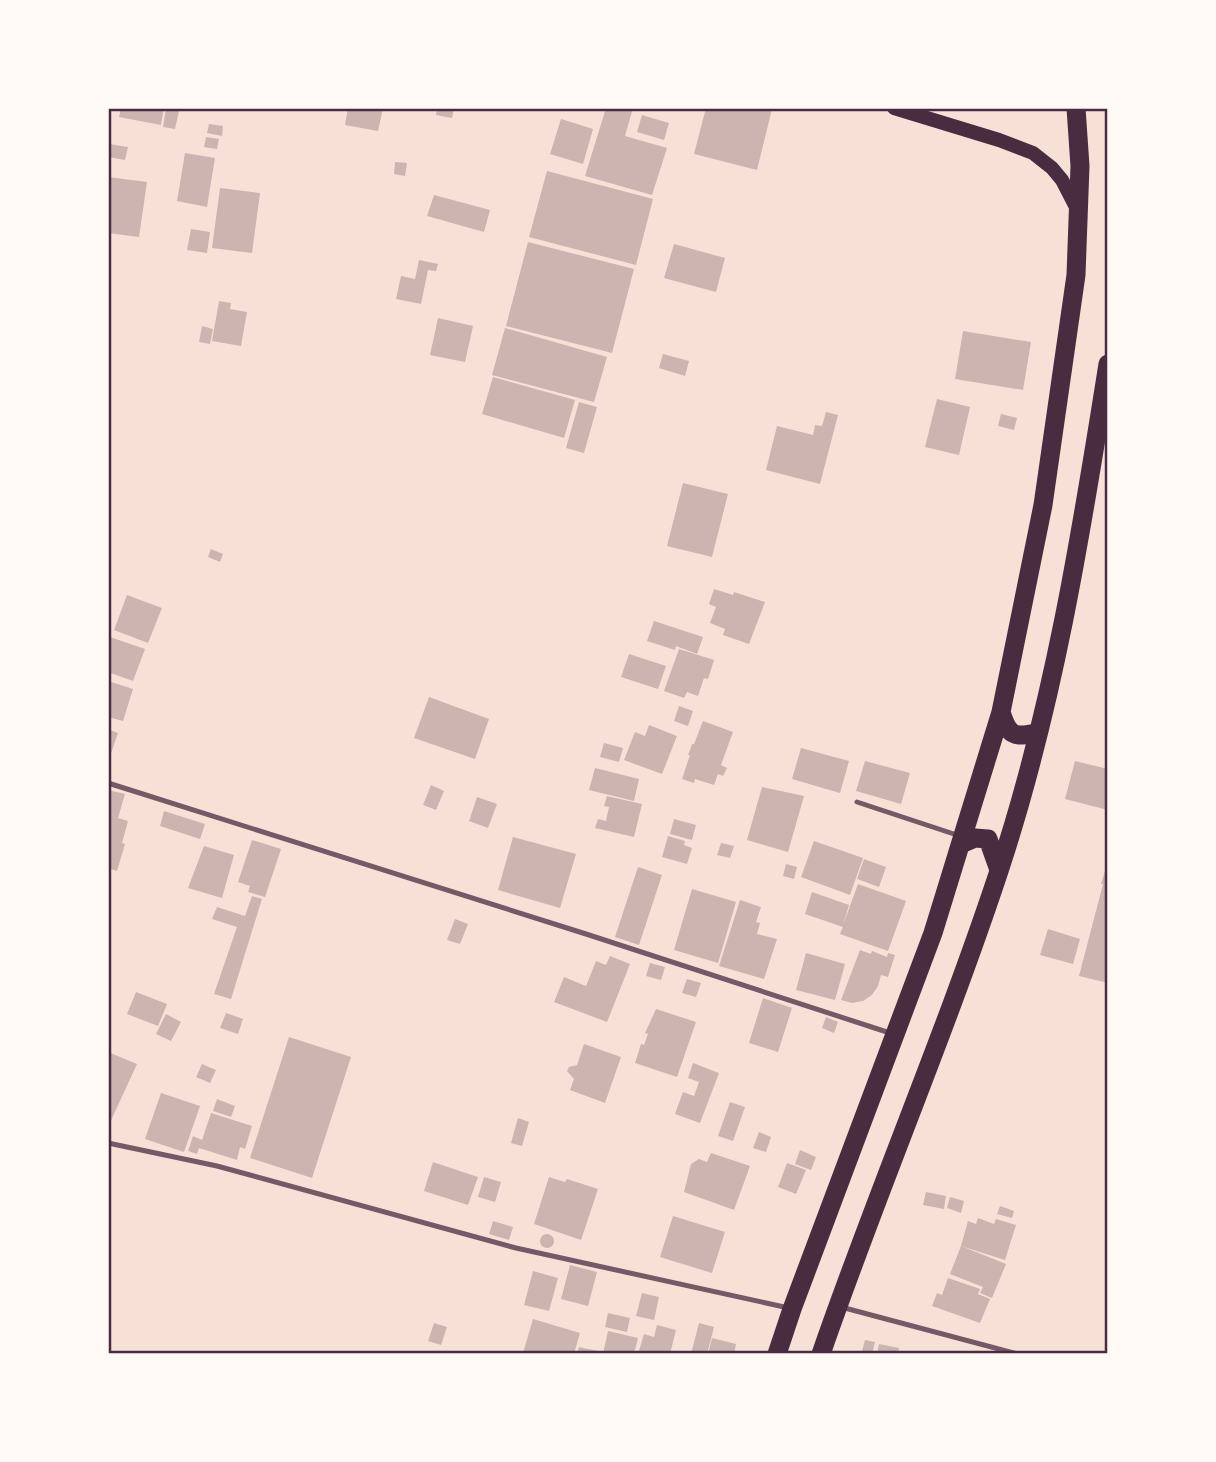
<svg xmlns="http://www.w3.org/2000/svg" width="1216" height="1462" font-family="Inter,sans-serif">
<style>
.building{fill:#ccb4b1}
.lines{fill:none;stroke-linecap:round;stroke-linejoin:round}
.service{stroke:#755966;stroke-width:5}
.secondary{stroke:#4a2c40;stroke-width:14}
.trunk{stroke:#4a2c40;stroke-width:19}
.neatline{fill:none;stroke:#4a2c40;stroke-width:2.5}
</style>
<rect width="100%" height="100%" fill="#f7e1d7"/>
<path class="building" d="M121,108H164L161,125L119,117Z
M348,108H383L378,131L345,125Z
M437,108H454L452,118L436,115Z
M606,108H633L625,136L667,148L652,195L585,176Z
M706,108L772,109L757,170L694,154Z
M166,109L179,111L175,129L163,127Z
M642,115L669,123L664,140L637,132Z
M561,119L593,129L583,164L550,154Z
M209,124L223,126L222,136L207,133Z
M206,137L219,139L217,149L204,147Z
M109,144L128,147L125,160L108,157Z
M185,153L215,158L207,207L177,201Z
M395,162L407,163L405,176L394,174Z
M547,171L653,199L636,265L529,237Z
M108,177L147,182L139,237L108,233Z
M220,188L260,193L252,253L212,248Z
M434,195L490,210L484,232L427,216Z
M191,229L210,232L207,253L187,250Z
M528,242L634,269L612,353L506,326Z
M674,244L725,258L716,292L664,278Z
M419,260L438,264L436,271L428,270L421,304L396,299L401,276L415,279Z
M219,301L231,303L230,309L247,312L241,346L212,341Z
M438,318L473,326L465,362L430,355Z
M202,326L213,329L210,344L199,342Z
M505,328L607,357L594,402L492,375Z
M963,331L1031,342L1023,390L955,379Z
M663,354L689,361L685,376L659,368Z
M493,377L575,400L564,438L482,414Z
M937,399L970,407L959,455L925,447Z
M579,402L597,407L584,453L566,448Z
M826,412L838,415L820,484L766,470L777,426L813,435L815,425L822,426Z
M1001,414L1017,418L1014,430L998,426Z
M683,483L728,494L712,557L667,546Z
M211,549L223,554L220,562L208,557Z
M714,589L733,595L734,592L765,602L749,644L723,635L725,629L710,623L716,607L709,604Z
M127,595L162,608L148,643L114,630Z
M654,621L703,637L697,654L676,646L675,650L647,641Z
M110,637L145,649L133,681L108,672Z
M679,649L714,660L708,679L704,678L698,696L687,692L684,698L664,691Z
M629,654L666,666L658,689L621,677Z
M108,681L133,689L123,721L108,717Z
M429,697L489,719L475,759L414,738Z
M679,706L693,711L688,726L674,721Z
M703,721L733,732L721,765L727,768L723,776L718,774L714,785L695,779L694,783L682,779L690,755H688L692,744H694Z
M649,725L677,736L662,774L624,760L635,732L645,736Z
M108,729L118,733L109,759H108Z
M604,743L623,748L619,762L600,757Z
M801,748L849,761L840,793L792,779Z
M865,761L910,773L901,804L856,791Z
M1075,761L1108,769V810L1065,799Z
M595,768L639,779L634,801L589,790Z
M431,785L444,791L436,810L423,805Z
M762,787L804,796L788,852L747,840Z
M108,790L125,794L118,818L128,821L122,843L125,844L117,871L108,868Z
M607,796L642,804L634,837L595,828L598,819L606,821L609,807L604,806Z
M477,797L497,804L488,828L469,821Z
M164,811L205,824L200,839L160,826Z
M674,819L696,825L692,840L670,834Z
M668,836L685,841L684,845L692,848L687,864L662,857Z
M513,837L576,854L560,908L498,890Z
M252,840L281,849L265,897L248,892L250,886L238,882Z
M814,841L863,858L850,895L801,877Z
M721,843L734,846L730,858L717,855Z
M204,846L234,855L222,898L188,888Z
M864,859L886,867L879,887L857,879Z
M786,864L797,867L794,879L783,876Z
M1107,864H1108V983L1079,976L1103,884H1101Z
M638,867L662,875L639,945L615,937Z
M858,884L906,901L888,951L840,934L843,927L805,914L812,892L849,905L843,925Z
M692,889L736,902L718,963L674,950Z
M252,896L262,899L231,999L214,994L237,927L212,919L217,907L245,916Z
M740,900L761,907L756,922L760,923L757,934L777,939L764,979L719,966Z
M455,919L468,924L460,944L447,940Z
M1048,929L1080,939L1073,964L1040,955Z
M860,950L871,954L872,951L887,957L888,953L895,955L888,977L881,975L878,986L872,995L863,1001L852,1003L841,1000Z
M806,953L845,964L835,1000L796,990Z
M610,956L630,964L607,1022L554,1002L564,977L586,986L596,961L606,965Z
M650,963L665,967L661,980L646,976Z
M687,979L701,983L696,997L682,993Z
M136,992L167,1004L158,1026L127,1014Z
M763,998L792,1008L778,1052L749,1043Z
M656,1009L696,1022L677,1077L635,1063L641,1044L644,1045L648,1034L645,1033Z
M226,1013L243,1019L238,1034L220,1028Z
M166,1014L181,1022L171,1041L156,1034Z
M826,1017L838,1022L834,1033L822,1028Z
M289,1037L351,1057L312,1178L250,1158Z
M584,1044L621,1057L605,1103L570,1090L574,1079L567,1071L569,1067L577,1065Z
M108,1052L137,1064L108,1127Z
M693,1063L719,1073L700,1123L675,1114L683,1092L694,1096L699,1082L688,1078Z
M202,1064L216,1070L210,1083L196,1077Z
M161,1093L200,1106L184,1152L145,1139Z
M217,1099L235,1106L231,1117L213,1111Z
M730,1102L745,1107L733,1141L718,1136Z
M211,1113L252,1126L245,1149L240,1147L237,1160L199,1148L197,1154L188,1151L193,1136L202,1140Z
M518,1118L529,1122L522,1146L511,1143Z
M759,1132L771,1137L766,1152L753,1148Z
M800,1150L816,1157L811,1170L795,1164Z
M711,1153L750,1166L734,1210L684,1192L691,1164L699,1159L707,1162Z
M433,1162L478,1177L468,1205L424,1191Z
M787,1163L806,1170L796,1194L778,1187Z
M484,1177L501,1182L495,1202L478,1197Z
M549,1177L565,1182L567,1179L598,1189L581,1240L534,1224Z
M926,1192L946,1196L944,1209L923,1205Z
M950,1197L964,1201L961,1213L947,1208Z
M1000,1206L1014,1211L1012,1218L997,1214Z
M673,1216L725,1232L712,1273L660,1257Z
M978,1218L994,1224L996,1219L1016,1225L1005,1260L961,1246L968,1221L976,1224Z
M493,1221L513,1227L509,1240L489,1234Z
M540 1241a7 7 0 1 1 14 0a7 7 0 1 1-14 0Z
M961,1246L1006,1264L992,1298L980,1293L983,1287L950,1274Z
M570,1265L597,1272L588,1306L561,1299Z
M533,1271L558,1278L549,1311L524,1305Z
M948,1278L980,1289L978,1294L990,1299L980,1323L932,1306L937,1293L942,1295Z
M642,1293L659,1297L654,1320L636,1316Z
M608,1313L630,1318L627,1332L605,1327Z
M533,1319L580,1333L574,1354L523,1353Z
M434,1323L447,1327L441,1345L428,1341Z
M699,1323L714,1327L707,1354H691Z
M657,1325L676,1330L670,1354H638L644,1334L654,1337Z
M608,1331L638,1338L634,1354H603Z
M712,1338L736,1344L734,1354H708Z
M865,1340L875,1342L872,1354L862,1351Z
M879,1344L899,1348L898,1354H877Z
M579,1347L598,1351L597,1354H577Z"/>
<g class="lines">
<path class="service" d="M108,783L586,934L890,1033
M857,802L960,836
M108,1143L217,1166L516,1248L789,1308
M841,1307L1018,1354"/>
<path class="secondary" d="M894,108L999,140L1033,153L1052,168L1062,180L1077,209"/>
<path class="trunk" d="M1001,712C1008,735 1014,739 1038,732
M961,844L975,838L988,839L999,870
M777,1354L792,1309L933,933L1001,712L1043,505L1076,275L1080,166L1076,108
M821,1354C877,1192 945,1034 999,871C1053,708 1081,535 1108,364"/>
</g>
<rect width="1216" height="1462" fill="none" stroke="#fffaf5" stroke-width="220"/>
<rect x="110" y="110" width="996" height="1242" class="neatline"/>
</svg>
